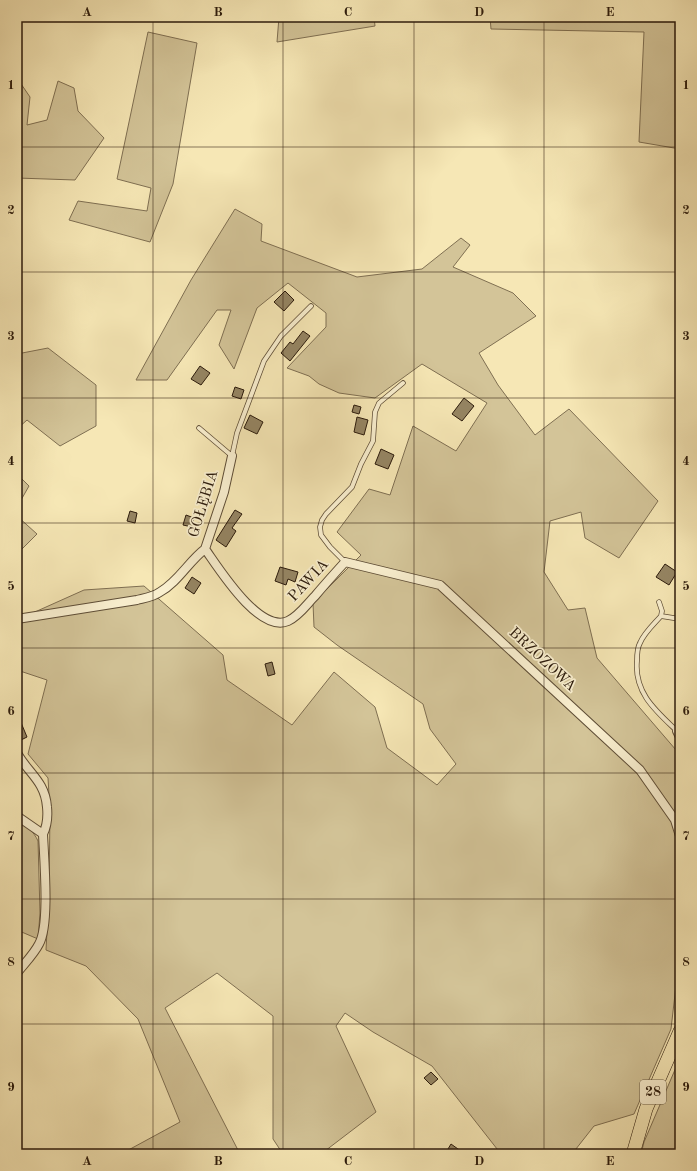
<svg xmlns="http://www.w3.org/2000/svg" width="697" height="1171" font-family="'Old Standard TT',serif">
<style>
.green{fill:#d3c498;stroke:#7f6f52}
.building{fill:#958563;stroke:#2b1a0b}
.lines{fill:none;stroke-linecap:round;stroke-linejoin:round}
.lane-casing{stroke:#5e4d36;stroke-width:5.5}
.street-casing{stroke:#5e4d36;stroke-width:10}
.primary-casing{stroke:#2b1a0b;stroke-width:14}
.lane{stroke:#f9efcf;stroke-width:4}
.street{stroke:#f9efcf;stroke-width:8}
.primary{stroke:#f6e7b5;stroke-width:13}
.grid{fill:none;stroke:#2b1a0b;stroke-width:1;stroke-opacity:0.55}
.labels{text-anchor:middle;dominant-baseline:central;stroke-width:3.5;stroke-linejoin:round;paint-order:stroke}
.shield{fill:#f9efcf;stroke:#695a46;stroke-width:1}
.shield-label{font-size:14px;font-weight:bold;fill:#2b1a0b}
.street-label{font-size:15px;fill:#2b1a0b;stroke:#f9efcf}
.neatline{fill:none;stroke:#2b1a0b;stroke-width:1.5}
.grid-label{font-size:13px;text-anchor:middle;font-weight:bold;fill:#2b1a0b}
</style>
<rect width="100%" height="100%" fill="#f6e7b5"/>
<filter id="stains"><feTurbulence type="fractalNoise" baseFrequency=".005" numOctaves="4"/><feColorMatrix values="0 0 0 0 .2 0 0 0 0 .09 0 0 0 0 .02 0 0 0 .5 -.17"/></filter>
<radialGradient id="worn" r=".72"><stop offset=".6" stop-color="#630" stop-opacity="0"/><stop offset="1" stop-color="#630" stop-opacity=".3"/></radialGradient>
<path class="green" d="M279,17H374L375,26L277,42Z
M490,17H680V149L639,142L644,32L491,29Z
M148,32L197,43L173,184L150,242L69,220L78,201L147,211L151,188L117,179Z
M17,78L30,97L27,125L47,120L58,81L74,88L78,111L104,138L75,180L17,178Z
M235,209L262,224L261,241L357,277L422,269L461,238L470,245L453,267L513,293L536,316L479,353L498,385L535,435L569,409L658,501L619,558L585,538L581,512L550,521L544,572L568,610L585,608L597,658L676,750L680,757V951L671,1029L634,1114L594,1126L572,1154H501L432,1066L373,1032L345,1013L336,1026L376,1112L321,1154H283L273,1139V1016L217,973L165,1008L240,1154H121L180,1122L138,1019L86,966L46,950L49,892L50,811L48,778L28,754L47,680L17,670V620L84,590L144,586L223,655L227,680L292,725L334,672L375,707L387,748L437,785L456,764L430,729L423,704L337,645L314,627L313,603L361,555L337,532L369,489L390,495L413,426L456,451L487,403L422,364L375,398L339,393L319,384L309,376L287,368L326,327V313L288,283L257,308L234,369L219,345L231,310H217L167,380H136L191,280Z
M48,348L96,385V426L60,446L27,420L17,429V354Z
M17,474L29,486L17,507Z
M17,516L37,534L17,554Z
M17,820C26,824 34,832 38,841L40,913L38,939L17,930Z
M680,1058V1154H641L644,1142Z"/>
<path class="building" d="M285,291L294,300L284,311L274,302Z
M303,331L310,336L290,361L281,353L290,342L293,344Z
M200,366L210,373L201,385L191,379Z
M235,387L244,390L241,399L232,396Z
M464,398L474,406L462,421L452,414Z
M354,405L361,407L359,414L352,412Z
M250,415L263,422L257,434L244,428Z
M357,417L368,420L364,435L354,432Z
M381,449L394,455L388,469L375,464Z
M235,510L242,514L232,528L236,531L226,547L216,540Z
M130,511L137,513L135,523L127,521Z
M186,515L194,518L192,527L183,525Z
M665,564L677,572L669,585L656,577Z
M280,567L298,572L295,582L288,579L286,585L275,581Z
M192,577L201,583L194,594L185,588Z
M272,662L275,674L268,676L265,664Z
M17,713L27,737L17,742Z
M431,1072L438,1079L431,1085L424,1078Z
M451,1144L465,1154H445Z"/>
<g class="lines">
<g class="lane-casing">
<path id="lane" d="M199,428L232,456L237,433L264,361L281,336L311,306
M345,562L330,547L321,535L320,527L322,520L326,514L352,487L361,464L373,441L375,412L379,403L403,383
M659,602L662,611L661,616C654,624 644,633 640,643C637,648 637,656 637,661C634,693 656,711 677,731
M661,616L680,619"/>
</g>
<g class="street-casing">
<path id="street" d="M205,549C218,567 259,634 288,621C299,616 307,604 315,596C325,584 335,573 345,562L440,585L640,770L675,820L680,836
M17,619L137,600C145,598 153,597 160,592C178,582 189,561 205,549L224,492L232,456
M677,731L680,737
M17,753C28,773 45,781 47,807C48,817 47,826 43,834C44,859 50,925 39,944C34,954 24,964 17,973
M17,816L43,834"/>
</g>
<g class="primary-casing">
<path id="primary" d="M633,1154L646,1109L680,1031"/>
</g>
<use href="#lane" class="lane"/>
<use href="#street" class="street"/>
<use href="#primary" class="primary"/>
</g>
<path class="grid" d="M153,17V1154M283,17V1154M414,17V1154M544,17V1154M17,147H680M17,272H680M17,398H680M17,523H680M17,648H680M17,773H680M17,899H680M17,1024H680"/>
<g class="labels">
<rect class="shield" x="640" y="1080" width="26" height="24" rx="3"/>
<g class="shield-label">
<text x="653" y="1092">28</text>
</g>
<g class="street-label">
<text transform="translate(204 504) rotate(-73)">GOŁĘBIA</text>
<text transform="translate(309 581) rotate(-47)">PAWIA</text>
<text transform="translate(542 660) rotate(43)">BRZOZOWA</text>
</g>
</g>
<rect width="697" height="1171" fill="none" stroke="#f6e7b5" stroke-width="44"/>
<rect x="22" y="22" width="653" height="1127" class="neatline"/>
<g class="grid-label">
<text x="87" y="16">A</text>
<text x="218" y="16">B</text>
<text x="348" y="16">C</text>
<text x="479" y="16">D</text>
<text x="610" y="16">E</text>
<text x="11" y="89">1</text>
<text x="686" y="89">1</text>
<text x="11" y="214">2</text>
<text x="686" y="214">2</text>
<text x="11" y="340">3</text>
<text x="686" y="340">3</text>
<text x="11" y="465">4</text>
<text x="686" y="465">4</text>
<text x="11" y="590">5</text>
<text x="686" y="590">5</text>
<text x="11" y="715">6</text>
<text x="686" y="715">6</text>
<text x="11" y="840">7</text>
<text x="686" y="840">7</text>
<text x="11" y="966">8</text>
<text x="686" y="966">8</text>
<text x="11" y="1091">9</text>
<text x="686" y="1091">9</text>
<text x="87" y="1165">A</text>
<text x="218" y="1165">B</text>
<text x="348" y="1165">C</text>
<text x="479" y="1165">D</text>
<text x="610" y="1165">E</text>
</g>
<rect width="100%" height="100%" filter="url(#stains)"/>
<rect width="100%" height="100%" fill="url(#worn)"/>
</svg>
